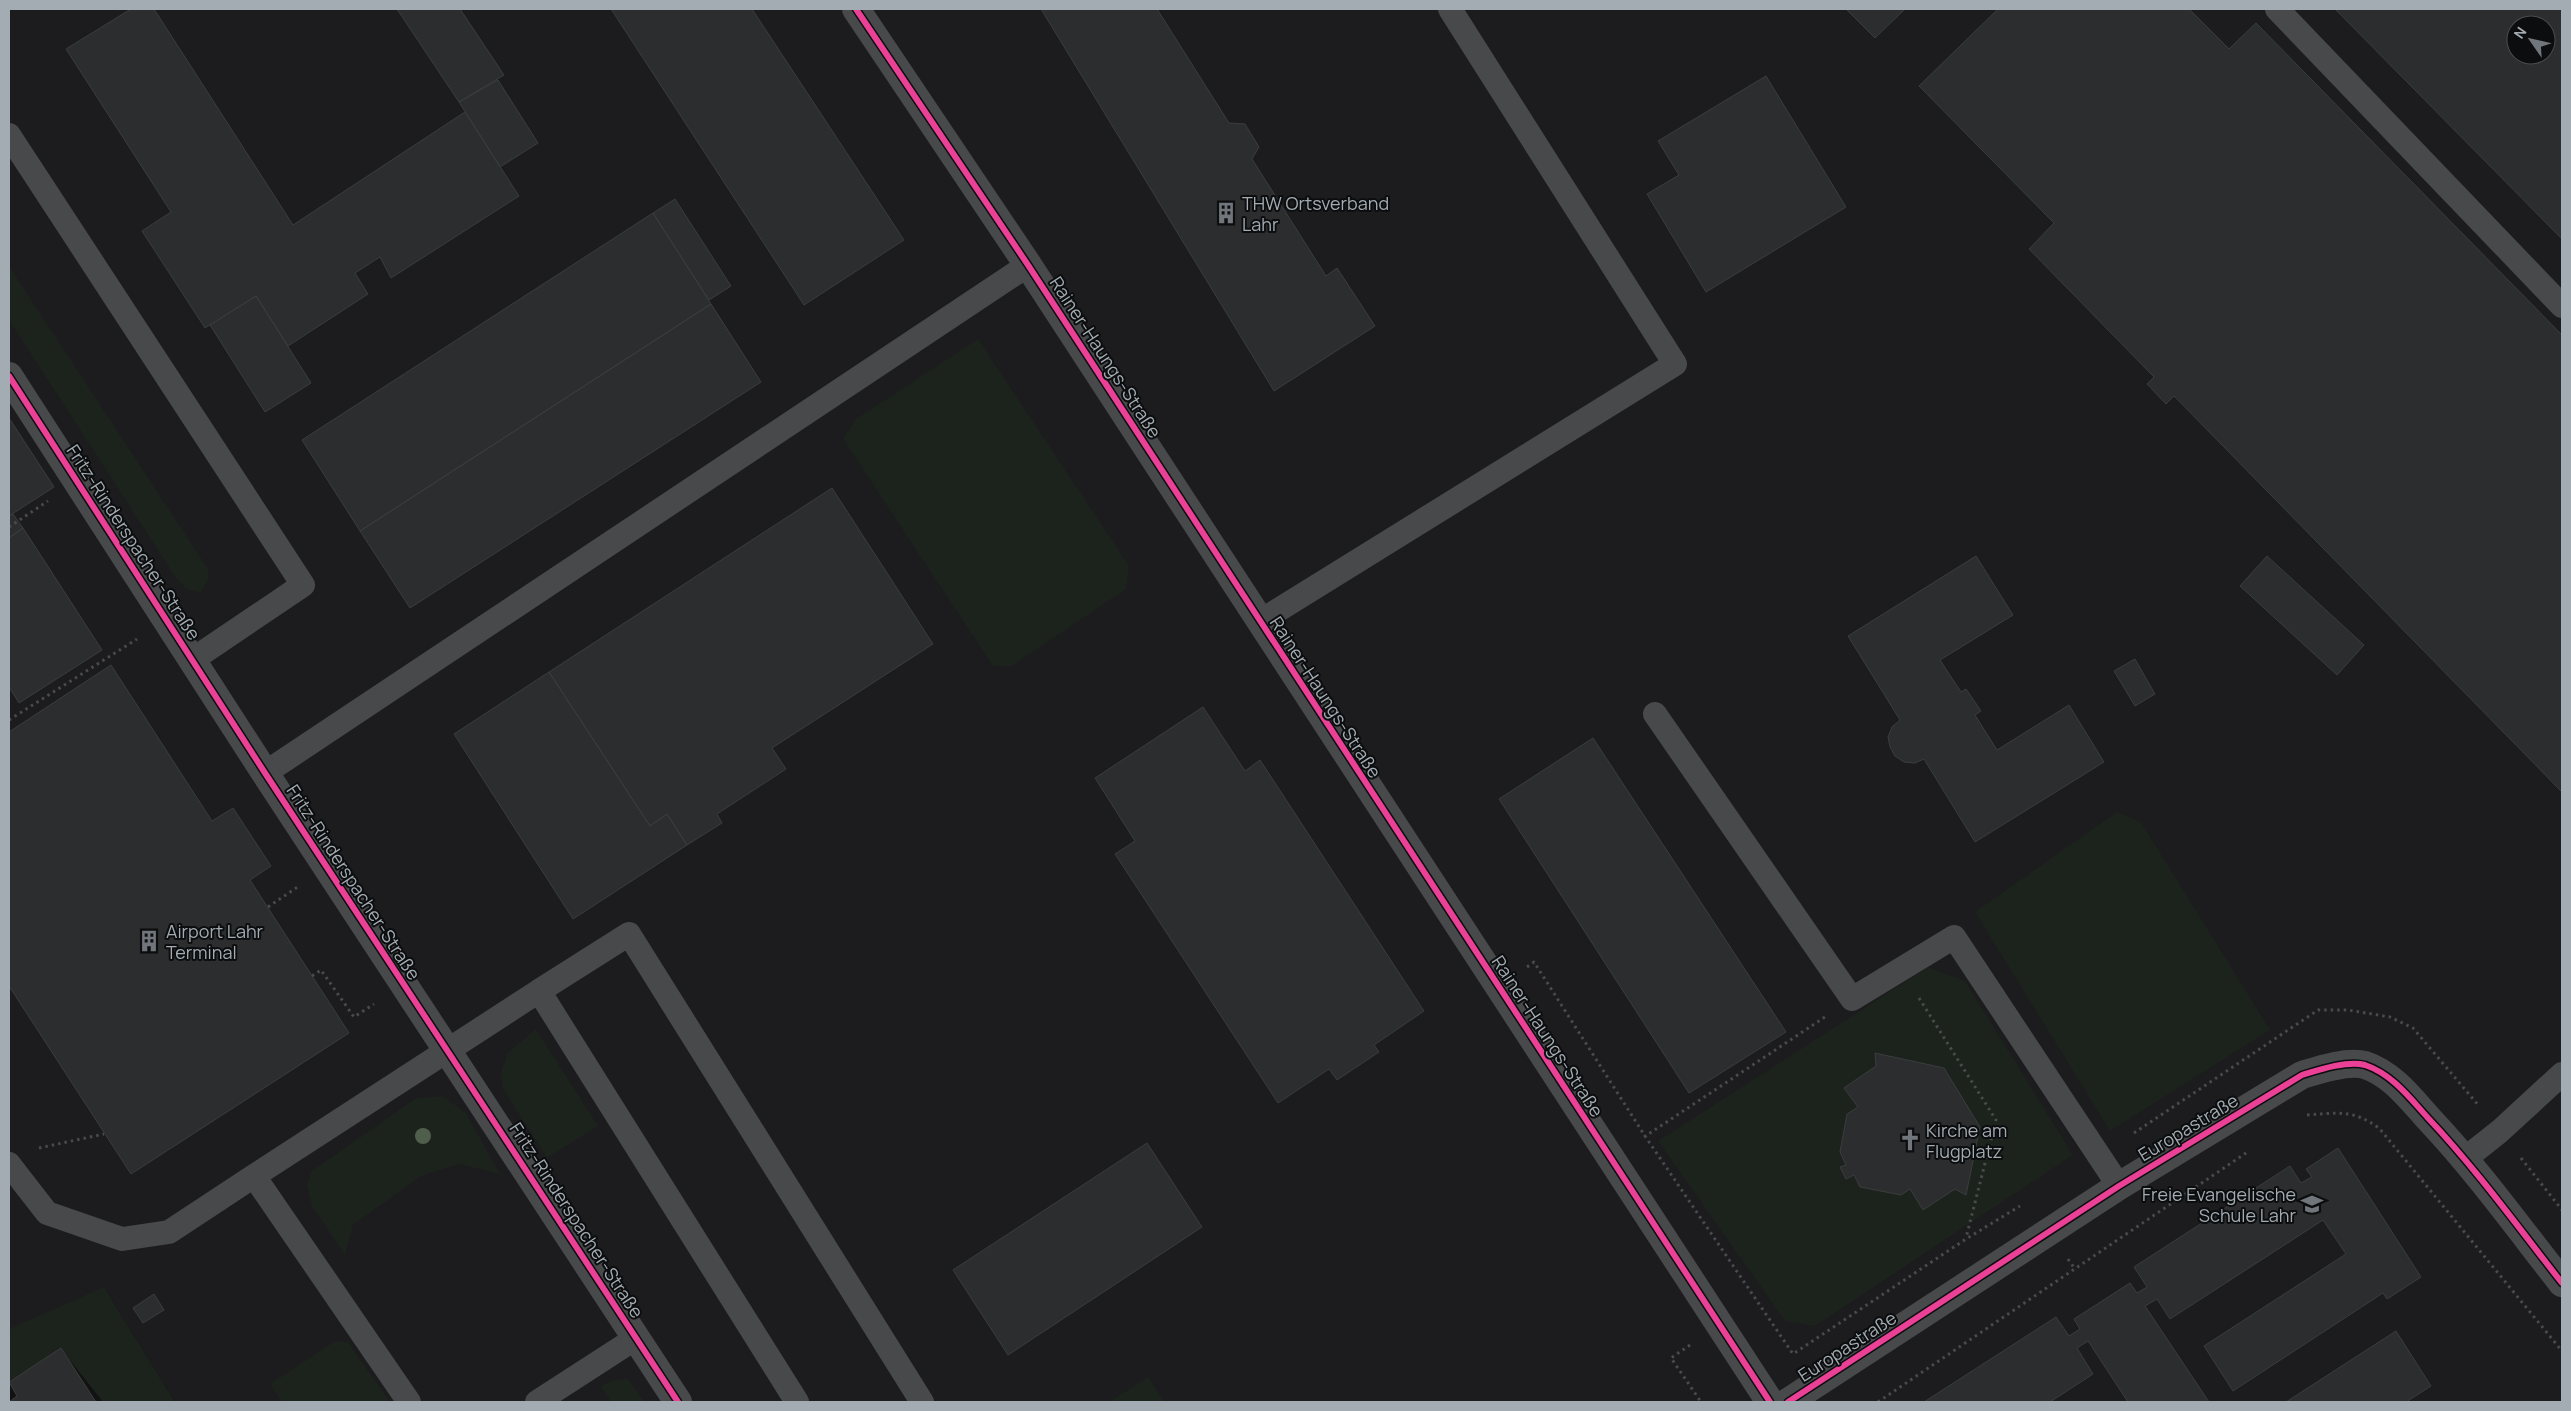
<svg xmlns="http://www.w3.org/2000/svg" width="2571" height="1411" font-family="Manrope,sans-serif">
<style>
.built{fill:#1c1c1e;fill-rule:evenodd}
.green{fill:#1c221c}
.building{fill:#2c2d2e;stroke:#3a3d3e;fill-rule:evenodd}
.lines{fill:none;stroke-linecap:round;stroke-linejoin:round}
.path{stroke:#484a4d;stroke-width:3;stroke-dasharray:2.5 4;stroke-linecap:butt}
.service{stroke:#47494b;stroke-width:24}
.minor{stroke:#47494b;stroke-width:28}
.cycleway-casing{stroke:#0c0d0e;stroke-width:9}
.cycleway{stroke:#ea4096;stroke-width:6}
.tree{fill:#4f5f4c}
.labels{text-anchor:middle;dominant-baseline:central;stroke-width:4;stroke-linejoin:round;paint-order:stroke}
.poi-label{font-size:18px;fill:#a3acb3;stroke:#0c0d0e;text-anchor:start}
.street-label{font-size:18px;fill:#a3acb3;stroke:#0c0d0e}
</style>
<rect width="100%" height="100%" fill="#121212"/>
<path class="built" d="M9,9H2562V1402H175L112,1300L9,1346ZM2516,25H2546V55H2516Z"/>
<path class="green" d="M9,266L208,569V580L200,593L186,589L176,578L9,320Z
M978,339L1129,566L1126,589L1012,666H993L843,439L856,419Z
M2117,812L2141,822L2270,1030L2110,1131L1975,912Z
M1928,967L1965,981L2073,1155L1815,1326L1785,1321L1658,1141Z
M536,1029L598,1126L547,1158L503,1089L501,1072L508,1052Z
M443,1096L466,1113L500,1174L459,1164L421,1176L353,1225L345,1255L312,1206L307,1185L312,1171L416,1098Z
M104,1287L175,1402H103L61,1349L9,1381V1329Z
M335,1341L348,1342L390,1402H282L270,1384Z
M1148,1377L1165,1402H1109Z
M628,1379L644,1402H611L600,1386L611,1381Z"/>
<path class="building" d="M131,9H154L293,225L465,112L519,196L391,278L380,257L355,273L368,294L288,346L256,296L205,328L142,231L171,212L66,49Z
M397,9H460L504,75L459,102Z
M611,9H752L904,240L804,305Z
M1041,9H1157L1229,123L1245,124L1259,147L1252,159L1326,276L1337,268L1375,326L1274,391Z
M1846,9H1905L1875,38Z
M1998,9H2189L2229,49L2256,23L2562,335V792L2174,396L2166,404L2147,384L2154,377L2029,249L2054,223L1919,86Z
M2335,9H2562V239ZM2516,25H2546V55H2516Z
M1766,76L1846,207L1706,292L1647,194L1679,175L1658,141Z
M498,80L538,143L500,167L459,102Z
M675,199L731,286L709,300L653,213Z
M653,213L711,304L360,531L302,440Z
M256,296L311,383L265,412L210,325Z
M711,304L761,382L410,608L360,531Z
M9,418L54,487L9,516Z
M832,488L933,644L772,748L786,769L717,814L722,823L687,845L667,814L650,826L549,672Z
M13,514L23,528L9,538V516Z
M23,528L102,650L19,703L9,687V538Z
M1976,556L2013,615L1940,660L1961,692L1966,689L1981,711L1975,715L1997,750L2069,705L2104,762L1975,842L1924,759L1915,763L1904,762L1895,756L1890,747L1888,737L1892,727L1900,720L1848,636Z
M2267,556L2364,645L2337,675L2240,586Z
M2135,659L2155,694L2135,706L2114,671Z
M111,665L212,821L233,808L271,866L250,880L349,1033L131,1174L9,986V732Z
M549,672L650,826L667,814L687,845L573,919L454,734Z
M1203,707L1245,771L1260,760L1424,1011L1374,1045L1379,1052L1337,1080L1329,1069L1278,1103L1115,854L1135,841L1095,778Z
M1593,738L1786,1032L1689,1093L1499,799Z
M1875,1053L1944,1068L1980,1127L1966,1195L1955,1189L1923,1210L1910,1189L1901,1195L1860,1187L1854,1175L1846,1179L1840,1167L1846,1165L1840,1152L1847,1114L1858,1107L1844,1088L1876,1066Z
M1147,1143L1202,1227L1008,1355L953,1270Z
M2338,1148L2421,1277L2387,1299L2383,1293L2233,1391L2204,1346L2346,1254L2323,1220L2170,1319L2157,1299L2145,1306L2209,1402H2128L2088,1341L2077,1348L2093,1374L2050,1402H1924L2056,1317L2069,1336L2080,1329L2074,1319L2130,1283L2137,1293L2147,1287L2134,1267L2290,1166L2301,1183L2312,1177L2306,1169Z
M154,1294L164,1310L143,1323L133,1308Z
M2396,1331L2431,1386L2406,1402H2286Z
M61,1348L96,1402H9L17,1396L9,1382Z"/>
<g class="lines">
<path class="path" d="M9,527L48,501
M9,720L137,639
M268,907L299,886
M1527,967L1534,962L1645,1136L1793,1354L1966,1239L2020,1206
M312,976L321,970L354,1017L374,1004
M1919,998L1996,1120L1966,1238
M2307,1115C2339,1113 2352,1109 2379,1128L2562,1351
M2134,1133L2318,1010H2348L2390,1017L2413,1028L2479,1106
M1644,1137L1825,1017
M39,1148L104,1134
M2521,1158L2562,1210
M2068,1259L2075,1269
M1690,1345L1671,1358L1701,1402
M1878,1402L2249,1151"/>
<path class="service" d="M2277,9L2562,306
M9,135L303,585L192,660
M1259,622L1675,364L1450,9
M1655,714L1852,999L1954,937L2119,1186
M265,773L1028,265
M539,991L629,934L922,1402
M2466,1158L2500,1131L2562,1074
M9,1164L47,1213L122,1239L169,1232L254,1176
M409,1402L254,1176L539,991L797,1402
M537,1402L636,1338"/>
<path class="minor" d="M856,9L1028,265L1770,1402
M9,376L265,773L678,1402
M1788,1402L2119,1186L2302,1075C2318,1070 2348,1060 2365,1065C2392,1074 2410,1098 2428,1118C2477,1170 2518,1227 2562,1283"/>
<g class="cycleway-casing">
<path id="cycleway" d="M856,9L1028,265L1770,1402
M9,376L265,773L678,1402
M1788,1402L2119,1186L2302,1075C2318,1070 2348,1060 2365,1065C2392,1074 2410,1098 2428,1118C2477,1170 2518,1227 2562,1283"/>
</g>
<use href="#cycleway" class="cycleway"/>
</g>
<circle class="tree" cx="423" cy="1136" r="8"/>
<defs>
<g id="building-bare" transform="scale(1.725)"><path d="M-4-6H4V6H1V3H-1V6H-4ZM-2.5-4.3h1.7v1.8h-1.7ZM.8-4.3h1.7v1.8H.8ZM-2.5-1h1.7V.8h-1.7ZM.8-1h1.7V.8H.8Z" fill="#70767b" stroke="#0c0d0e" stroke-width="2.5" paint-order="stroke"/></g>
<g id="church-bare" transform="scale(1.725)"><path d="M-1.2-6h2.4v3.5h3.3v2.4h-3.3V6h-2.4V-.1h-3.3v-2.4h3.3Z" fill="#70767b" stroke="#0c0d0e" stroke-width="2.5" paint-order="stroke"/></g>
<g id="school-bare" transform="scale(1.725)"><path d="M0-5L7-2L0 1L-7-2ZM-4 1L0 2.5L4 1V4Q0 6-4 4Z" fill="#70767b" stroke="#0c0d0e" stroke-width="2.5" paint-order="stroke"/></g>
</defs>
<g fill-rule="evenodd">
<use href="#building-bare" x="1226" y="213"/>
<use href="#building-bare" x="149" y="941"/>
<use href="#church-bare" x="1910" y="1140"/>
<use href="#school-bare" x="2312" y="1204"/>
</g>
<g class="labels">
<g class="poi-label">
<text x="1242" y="203">THW Ortsverband<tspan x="1242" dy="21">Lahr</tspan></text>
<text x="166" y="931">Airport Lahr<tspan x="166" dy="21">Terminal</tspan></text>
<text x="1926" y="1130">Kirche am<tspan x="1926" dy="21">Flugplatz</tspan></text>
<text x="2296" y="1194" text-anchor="end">Freie Evangelische<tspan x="2296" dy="21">Schule Lahr</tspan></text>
</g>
<g class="street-label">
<text transform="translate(1106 357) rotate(57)">Rainer-Haungs-Straße</text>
<text transform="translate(134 542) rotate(57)">Fritz-Rinderspacher-Straße</text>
<text transform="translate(1326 697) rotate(57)">Rainer-Haungs-Straße</text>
<text transform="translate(354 882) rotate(57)">Fritz-Rinderspacher-Straße</text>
<text transform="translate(1548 1036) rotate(57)">Rainer-Haungs-Straße</text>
<text transform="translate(2188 1127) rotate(-31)">Europastraße</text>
<text transform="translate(577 1220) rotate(57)">Fritz-Rinderspacher-Straße</text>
<text transform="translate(1847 1346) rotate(-33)">Europastraße</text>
</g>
</g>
<rect width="2571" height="1411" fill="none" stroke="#a3acb3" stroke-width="20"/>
<g transform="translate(2531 40) rotate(304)"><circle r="24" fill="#0c0d0e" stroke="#484d50"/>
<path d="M0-4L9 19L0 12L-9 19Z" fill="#70767b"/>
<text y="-8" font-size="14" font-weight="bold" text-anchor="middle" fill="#a3acb3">N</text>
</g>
</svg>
